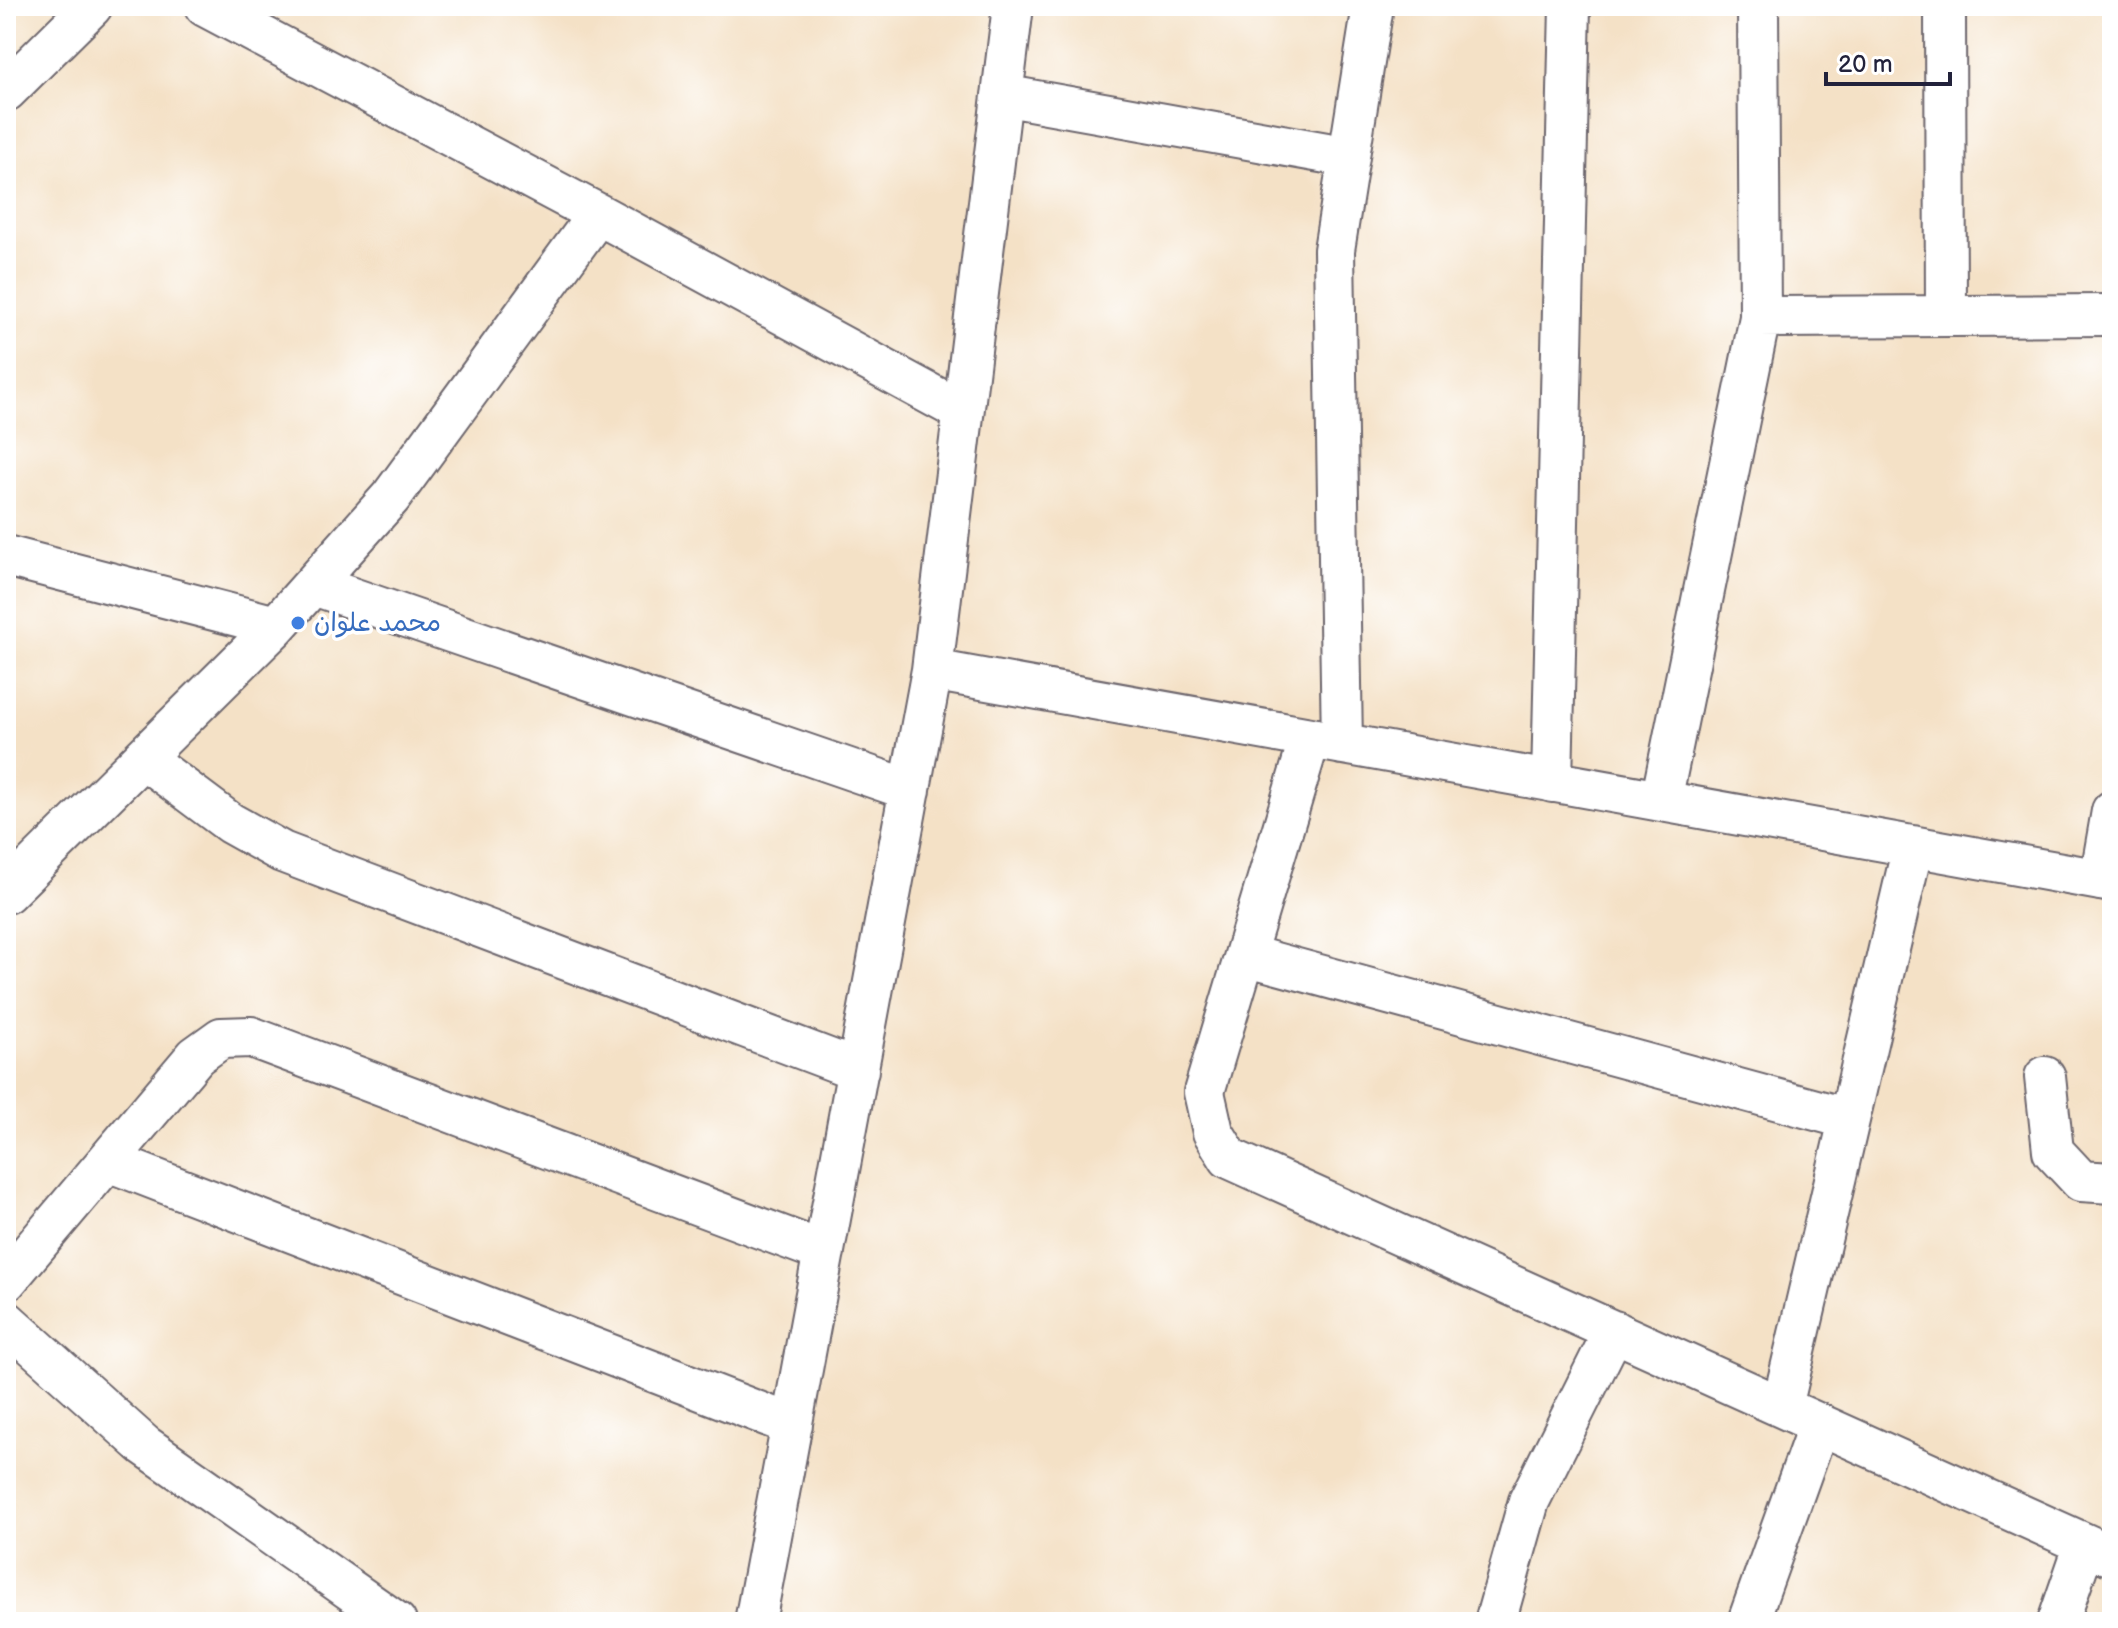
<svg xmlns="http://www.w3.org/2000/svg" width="2118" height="1628" font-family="'Balsamiq Sans','Playpen Sans Arabic',sans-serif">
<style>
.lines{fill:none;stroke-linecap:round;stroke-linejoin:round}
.street-casing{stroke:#6c656c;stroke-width:44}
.street{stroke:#fff;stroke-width:40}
.shop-dot{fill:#3f7fe0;stroke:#fff;stroke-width:3}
.labels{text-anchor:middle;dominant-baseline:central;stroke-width:7;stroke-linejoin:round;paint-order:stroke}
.shop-label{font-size:26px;fill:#366cbe;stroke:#fff;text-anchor:start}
</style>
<rect width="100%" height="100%" fill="#fff"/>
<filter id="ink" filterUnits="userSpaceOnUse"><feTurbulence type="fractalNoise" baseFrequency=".0125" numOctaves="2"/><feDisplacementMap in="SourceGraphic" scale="16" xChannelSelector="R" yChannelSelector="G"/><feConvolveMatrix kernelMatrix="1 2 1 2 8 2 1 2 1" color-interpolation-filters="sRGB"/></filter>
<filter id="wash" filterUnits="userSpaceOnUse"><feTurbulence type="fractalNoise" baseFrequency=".006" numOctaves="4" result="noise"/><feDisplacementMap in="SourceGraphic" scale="32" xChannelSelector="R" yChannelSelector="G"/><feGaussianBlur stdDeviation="1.8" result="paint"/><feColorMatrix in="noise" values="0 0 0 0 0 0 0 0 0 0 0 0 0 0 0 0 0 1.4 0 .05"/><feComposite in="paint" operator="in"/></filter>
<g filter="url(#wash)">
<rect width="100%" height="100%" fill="#f4e1c6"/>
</g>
<g filter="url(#ink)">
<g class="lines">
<g class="street-casing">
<path id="street" d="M205,6L598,214L963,412
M1945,6L1946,316
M6,91L92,6
M1002,95L1349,157
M1760,317L2112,315
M6,556L276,626
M314,585L910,790
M932,670L2112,882
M1310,738L1204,1092L1213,1132L1229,1158L2112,1556
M1342,744L1334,250L1373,6
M143,758L230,823L282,852L858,1070
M1552,782L1570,6
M1661,801L1760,317L1758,6
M2100,880L2112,811
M6,893L276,626L391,497L598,214
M1245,955L1849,1119
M2045,1077L2053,1151L2081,1181L2112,1183
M108,1161L792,1425
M6,1281L196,1056L221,1038L251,1037L824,1252
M6,1321L144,1445L396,1622
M1782,1407L1913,846
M755,1622L932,670L1013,6
M1495,1622L1529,1501L1614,1331
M1748,1622L1819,1424
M2058,1622L2085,1544"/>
</g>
<use href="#street" class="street"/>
</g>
</g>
<circle class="shop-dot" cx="298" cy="623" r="8"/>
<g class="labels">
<g class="shop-label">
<text x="314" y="623">محمد علوان</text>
</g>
</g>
<rect width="2118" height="1628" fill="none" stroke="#fff" stroke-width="32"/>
<path d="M1826 72v12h124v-12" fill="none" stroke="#22223b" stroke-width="4"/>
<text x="1838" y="72" font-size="24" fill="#22223b" stroke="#ffffff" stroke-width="6" paint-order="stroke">20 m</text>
</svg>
